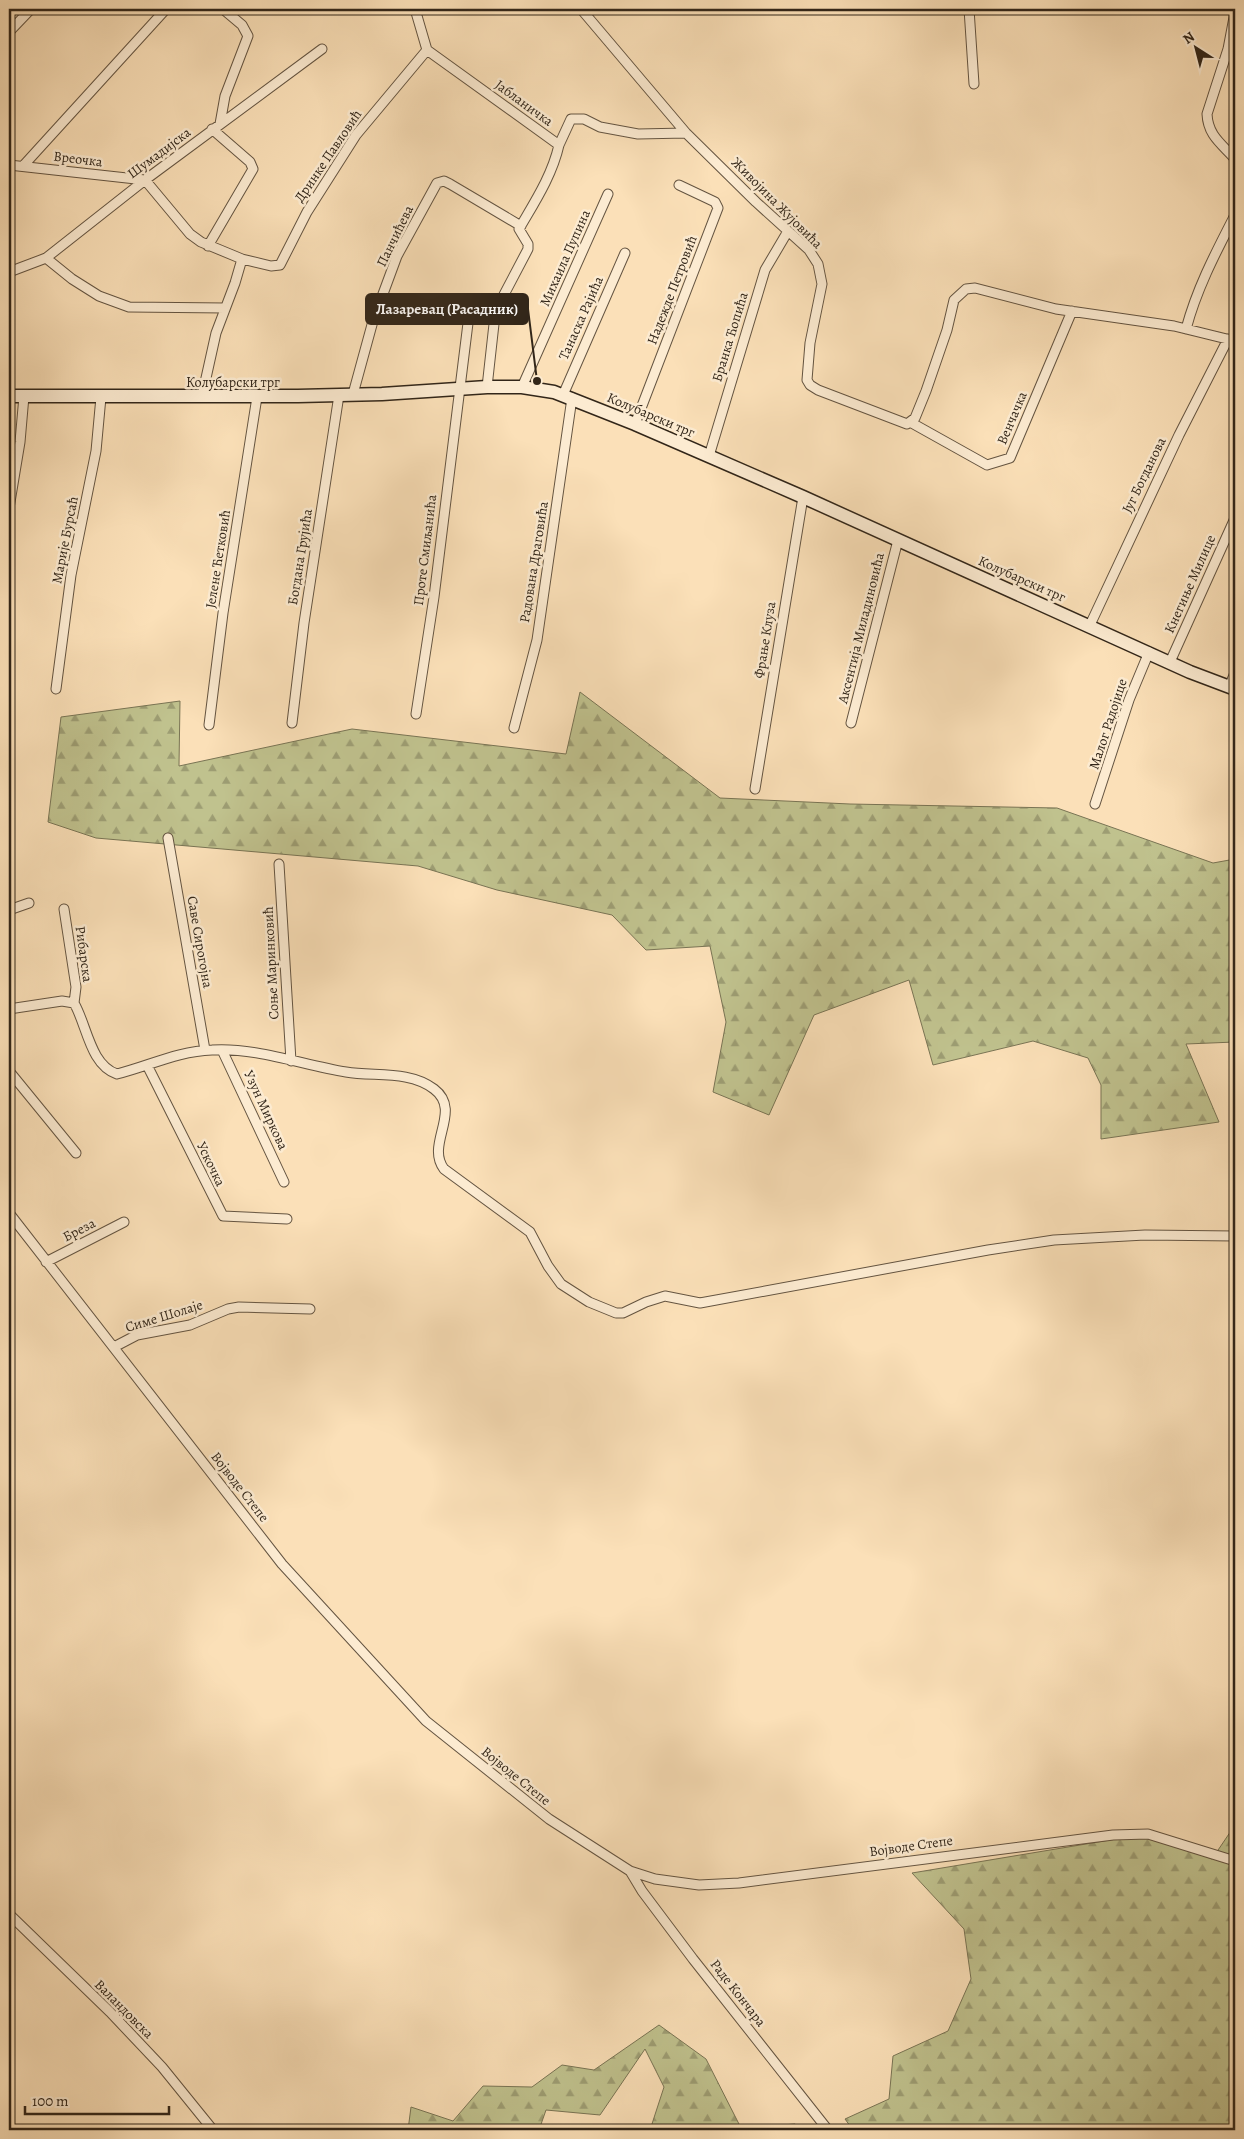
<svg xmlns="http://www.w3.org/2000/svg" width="1244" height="2139" font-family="Alegreya,serif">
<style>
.forest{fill:url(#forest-firs);stroke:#797454}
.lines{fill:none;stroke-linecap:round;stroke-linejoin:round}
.street-casing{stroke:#645441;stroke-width:11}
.secondary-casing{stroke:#322619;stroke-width:15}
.street{stroke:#fcebd1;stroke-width:9}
.secondary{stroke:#fcebd1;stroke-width:12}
.labels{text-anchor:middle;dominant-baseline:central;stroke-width:5;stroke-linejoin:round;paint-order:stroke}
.street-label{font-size:14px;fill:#322619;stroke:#fcebd1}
.leader{fill:none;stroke:#322619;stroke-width:2}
.callout-dot{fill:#322619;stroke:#fcebd1;stroke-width:2}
.callout{fill:#322619;stroke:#322619;stroke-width:2}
.callout-label{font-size:15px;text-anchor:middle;font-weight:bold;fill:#fff}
</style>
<defs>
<pattern id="forest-firs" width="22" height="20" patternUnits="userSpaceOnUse" patternTransform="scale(1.25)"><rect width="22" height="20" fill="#c0c28e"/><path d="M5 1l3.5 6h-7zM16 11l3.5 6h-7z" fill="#9d9d73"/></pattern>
</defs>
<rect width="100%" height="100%" fill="#fbe0b8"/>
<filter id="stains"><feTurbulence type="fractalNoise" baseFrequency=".004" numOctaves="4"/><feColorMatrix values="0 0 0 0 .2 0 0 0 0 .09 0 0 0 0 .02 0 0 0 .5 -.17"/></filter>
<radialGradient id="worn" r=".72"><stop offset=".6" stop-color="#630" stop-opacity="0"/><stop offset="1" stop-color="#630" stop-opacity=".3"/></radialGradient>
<path class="forest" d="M580,692L720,798L850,804L1057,808L1213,863L1235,859V1042L1186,1044L1219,1122L1101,1139V1085L1088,1058L1033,1041L933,1065L909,980L814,1015L769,1115L713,1092L726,1022L710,946L646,950L612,915L497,890L418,866L96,838L48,822L61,717L180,701L179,766L352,729L566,754Z
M1235,1825V2130H853L845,2119L889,2099L893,2056L948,2031L971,1979L964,1929L912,1873L1146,1834L1212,1859Z
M659,2025L706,2059L741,2128L795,2124L802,2130H650L664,2087L645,2049L600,2115L546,2110L539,2130H408L411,2107L453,2121L483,2086L532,2087L562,2065L594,2070Z"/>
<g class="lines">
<g class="street-casing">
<path id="street" d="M581,9L686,133L756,202L809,250L818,264L822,284L810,343L807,380L810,385L818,390L907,424L915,418L926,391L947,330L954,300L966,289L975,288L1056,309L1174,326L1235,341
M969,9L974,84
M1235,12L1228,49L1207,114C1208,136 1222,144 1235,159
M9,32L31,9
M427,50L559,145L571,119H584L600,127L638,134L686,133
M220,124L225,96L248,36L242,25L223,9
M9,165L145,180L190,234L201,242L242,259L271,266L280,265L307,212L356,135L427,50L415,9
M23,166L166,9
M208,246L253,169L250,162L212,129
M46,258L72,279L99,296L129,307L225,308
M9,272L46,258L145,180L322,49
M1186,329C1197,288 1216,252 1235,215
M487,387L494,324L498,306L528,249V244L519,229C534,203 552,176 559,145
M522,387L608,194
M353,394L373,321L397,256L437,183L444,181L450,184L521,226
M563,395L625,253
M202,396L216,333L235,283L242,259
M910,422L987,465L1010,458L1072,311
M635,424L718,208L715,202L679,185
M709,456L765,270L788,231
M9,508L20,442L24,396
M1090,625L1179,435L1228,339
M1170,662L1235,518
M1229,687L1235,673
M56,689L71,575L96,451L101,397
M416,714L434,597L471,299
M292,723L304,623L339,395
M851,723L898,540
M209,725L223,613L257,397
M514,728L537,640L572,398
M755,789L803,497
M1095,804L1129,700L1149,652
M168,838L205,1050
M279,864L291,1061
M64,909L76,987L74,1003
M9,910L29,903
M9,1009L62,1001L74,1003C87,1025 90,1065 117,1074C149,1066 178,1051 212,1050C255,1047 303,1065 346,1072C374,1077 409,1070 434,1089C463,1111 425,1144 444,1169L530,1232L548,1266L561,1284L589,1302L616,1313H623L646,1302L665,1296L700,1303L988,1250L1054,1240L1145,1235L1235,1236
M222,1050L284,1182
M147,1065L223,1216L287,1219
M9,1071L76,1153
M9,1213L282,1564L426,1721L549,1819L630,1871L655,1879L699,1885L739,1883L1113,1835L1148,1834L1235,1861
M46,1262L124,1222
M114,1347L137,1335L190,1325L228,1309L239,1307L310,1309
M630,1871L642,1891L693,1959L828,2130
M9,1914L110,2012L162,2067L213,2130"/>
</g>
<g class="secondary-casing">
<path id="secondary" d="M9,396H298L382,394L487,387H522L554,392L635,424L803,497L1190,672L1235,689"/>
</g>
<use href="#street" class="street"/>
<use href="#secondary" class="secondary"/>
</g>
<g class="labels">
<g class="street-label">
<text transform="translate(524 103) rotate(36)">Јабланичка</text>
<text transform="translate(159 153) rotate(-37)">Шумадијска</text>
<text transform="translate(328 156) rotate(-56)">Дринке Павловић</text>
<text transform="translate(78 159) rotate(7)">Вреочка</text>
<text transform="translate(777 203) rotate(45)">Живојина Жујовића</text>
<text transform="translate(395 236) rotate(-64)">Панчићева</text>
<text transform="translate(565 258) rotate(-66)">Михаила Пупина</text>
<text transform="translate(672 290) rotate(-69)">Надежде Петровић</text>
<text transform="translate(581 318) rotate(-66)">Танаска Рајића</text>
<text transform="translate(730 337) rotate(-73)">Бранка Ћопића</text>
<text x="233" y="382">Колубарски трг</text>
<text transform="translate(651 415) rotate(23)">Колубарски трг</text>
<text transform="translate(1012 418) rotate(-67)">Венчачка</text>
<text transform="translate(1144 475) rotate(-64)">Југ Богданова</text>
<text transform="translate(65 540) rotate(-79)">Марије Бурсаћ</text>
<text transform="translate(425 550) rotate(-83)">Проте Смиљанића</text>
<text transform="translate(300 557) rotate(-81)">Богдана Грујића</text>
<text transform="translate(218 559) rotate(-81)">Јелене Ћетковић</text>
<text transform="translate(534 562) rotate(-81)">Радована Драговића</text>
<text transform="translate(1022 579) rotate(24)">Колубарски трг</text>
<text transform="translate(1190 584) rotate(-66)">Кнегиње Милице</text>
<text transform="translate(861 628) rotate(-76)">Аксентија Миладиновића</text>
<text transform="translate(765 640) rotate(-81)">Фрање Клуза</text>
<text transform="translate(1108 724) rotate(-72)">Малог Радојице</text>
<text transform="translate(200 942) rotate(80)">Саве Сирогојна</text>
<text transform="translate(84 954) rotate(82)">Рибарска</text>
<text transform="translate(271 963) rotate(-93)">Соње Маринковић</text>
<text transform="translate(266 1110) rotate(65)">Узун Миркова</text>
<text transform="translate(211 1164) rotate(64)">Ускочка</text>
<text transform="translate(79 1230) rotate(-27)">Бреза</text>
<text transform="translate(164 1316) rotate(-17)">Симе Шолаје</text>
<text transform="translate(240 1487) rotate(52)">Војводе Степе</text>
<text transform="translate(516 1776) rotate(39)">Војводе Степе</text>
<text transform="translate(911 1846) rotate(-8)">Војводе Степе</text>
<text transform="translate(738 1993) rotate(52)">Раде Кончара</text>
<text transform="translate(124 2009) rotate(45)">Валандовска</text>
</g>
</g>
<path class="leader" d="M537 381L528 309"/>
<circle class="callout-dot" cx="537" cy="381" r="5"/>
<rect class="callout" x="366" y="294" width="162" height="30" rx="5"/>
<g class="callout-label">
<text x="447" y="314">Лазаревац (Расадник)</text>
</g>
<rect width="1244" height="2139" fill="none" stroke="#fbe0b8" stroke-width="30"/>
<rect x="10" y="10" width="1224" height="2119" fill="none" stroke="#322619" stroke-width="2.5"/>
<rect x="15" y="15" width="1214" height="2109" fill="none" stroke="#322619"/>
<g transform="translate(1196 48) rotate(324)" stroke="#fcebd1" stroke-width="4" paint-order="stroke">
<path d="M0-4L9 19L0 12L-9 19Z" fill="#322619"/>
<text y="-8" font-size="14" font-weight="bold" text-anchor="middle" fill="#322619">N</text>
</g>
<path d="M25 2106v8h144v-8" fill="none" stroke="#322619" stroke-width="2.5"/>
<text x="32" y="2106" font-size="15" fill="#322619" stroke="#fcebd1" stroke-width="4" paint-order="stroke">100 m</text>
<rect width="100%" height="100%" filter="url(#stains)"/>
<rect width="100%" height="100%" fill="url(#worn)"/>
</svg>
